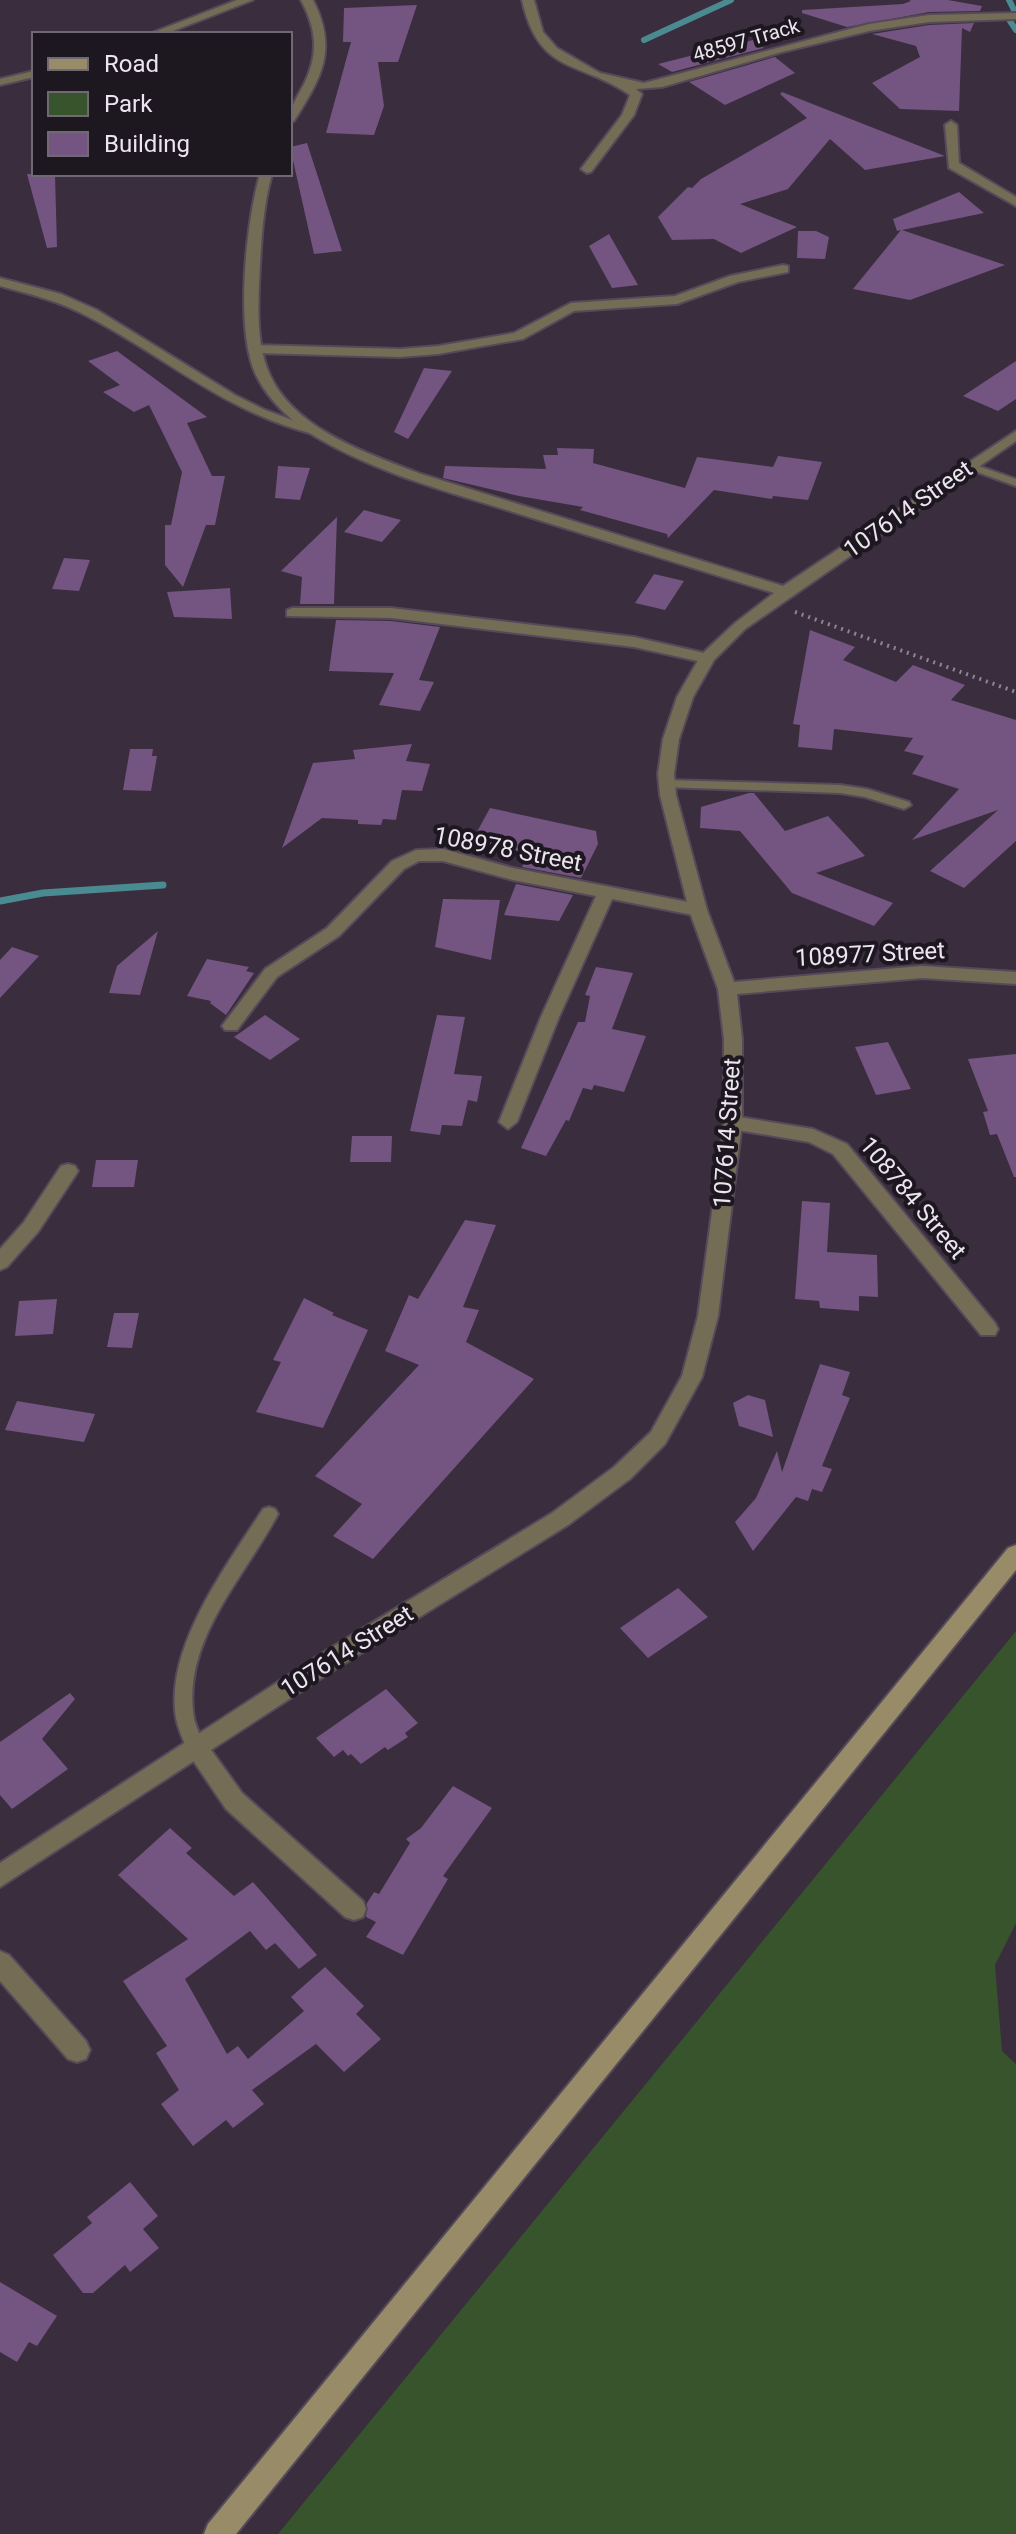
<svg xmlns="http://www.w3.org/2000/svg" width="1016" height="2534" font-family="Roboto,sans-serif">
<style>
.green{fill:#37542d}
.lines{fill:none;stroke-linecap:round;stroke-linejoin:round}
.stream-far1{stroke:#4a8b91;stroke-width:6}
.stream{stroke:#4a8b91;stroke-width:7}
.building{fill:#745480}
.service-casing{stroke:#564a5a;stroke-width:4}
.minor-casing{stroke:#564a5a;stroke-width:4}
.tertiary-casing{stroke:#564a5a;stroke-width:4}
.secondary-casing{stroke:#564a5a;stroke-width:4}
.path{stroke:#8e8492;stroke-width:4;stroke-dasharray:2 5;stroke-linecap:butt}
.service{fill:#746c55;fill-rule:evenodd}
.minor{fill:#746c55;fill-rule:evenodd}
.tertiary{fill:#746c55;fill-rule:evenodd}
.secondary{fill:#988b68;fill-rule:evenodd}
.labels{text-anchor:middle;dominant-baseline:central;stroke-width:8;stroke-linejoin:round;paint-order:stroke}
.far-street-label{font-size:20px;fill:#ece4ef;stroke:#1d1720}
.street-label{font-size:24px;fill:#ece4ef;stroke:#1d1720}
</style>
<rect width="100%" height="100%" fill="#392d3e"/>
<path class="green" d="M1016,1631V1923L995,1965L1002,2051L1016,2064V2534H278Z"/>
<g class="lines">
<path class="stream-far1" d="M1009,0L1015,12
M1010,21L1016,30
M644,40L731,0"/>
<path class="stream" d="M0,901L43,893L163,885"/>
</g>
<path class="building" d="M909,0H948L982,6L980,11L929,12L847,27L802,13V10L903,4L911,1Z
M417,5L398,62H378L384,106L374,135L326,133L351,42H343L344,8Z
M974,23L970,32L962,28L959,111L900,109L872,83L920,57L916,46L872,34L929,25Z
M753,40L764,48L672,72L658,64Z
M775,57L795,73L725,105L689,82Z
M782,92L945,156L865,170L830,139L788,189L740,204L797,227L741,253L714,239L672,240L658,217L688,187L692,188L701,179L807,118L780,94Z
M307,143L342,251L314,254L290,147Z
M27,174H55L57,247L47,248Z
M959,192L984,213L902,230L1005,265L910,300L853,289L901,230L897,231L893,219Z
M798,231H816L829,237L825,259L797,258Z
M609,234L638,285L612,288L589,246Z
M117,351L207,417L187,423L212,476H225L215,525H206L183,587L165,565V525H171L182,472L149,405L134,412L103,392L120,385L88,361Z
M1016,361V399L998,411L963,396Z
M424,368L452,371L408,439L394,432Z
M557,448L594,449L593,463L685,488L697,457L773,467L778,456L822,462L808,500L773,496L772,499L714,490L668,538L667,534L580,510L583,507L519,496L443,478L445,466L546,469L543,455H558Z
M278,466L310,468L300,500L275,498Z
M364,510L401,520L382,542L344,532Z
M337,517L334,604H300L302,577L281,571Z
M64,558L90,560L79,591L52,589Z
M654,574L684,581L665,610L635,603Z
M230,588L232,619L174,617L167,592Z
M336,620L391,621L440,627L419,680L434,682L420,711L379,705L394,673L329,671Z
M810,630L855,647L843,660L896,682L913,665L965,685L951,700L1016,720V841L964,888L930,871L998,810L912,840L959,789L912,774L924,756L904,751L913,738L834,729L832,750L798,747L800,725L793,724Z
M412,744L406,761L430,764L422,791L402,790L396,820L383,819L381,825L358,824V820L322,818L282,848L313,763L355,759L353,750Z
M130,749H153L152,756H157L151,791L123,790Z
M749,793H754L785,831L828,816L865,856L816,873L893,903L874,926L792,893L740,831L700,828L701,807Z
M490,808L596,831L598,844L581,878L522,867L528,853L472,841Z
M516,884L573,895L559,921L504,915Z
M443,899L500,900L491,960L435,947Z
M158,931L140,995L109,993L117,966Z
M12,947L39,956L0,998V960Z
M207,959L249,967L246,971L254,973L226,1015L210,1003L211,1001L187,996Z
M596,967L633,973L612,1029L646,1036L624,1092L594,1085L592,1090L583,1088L569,1121L566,1120L546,1156L521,1148L578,1022H585L590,996L585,995Z
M265,1015L300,1039L270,1060L234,1037Z
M437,1015L465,1017L454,1074L482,1076L477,1102L468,1100L462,1126L442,1125L440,1135L410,1131Z
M888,1042L911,1089L876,1095L855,1047Z
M1016,1054V1177H1014L997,1134L990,1135L983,1112L988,1111L968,1059Z
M352,1136H392L391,1162H350Z
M96,1160H138L134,1187H92Z
M802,1201L830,1203L827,1252L877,1255L878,1297L859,1296V1311L820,1308L819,1301L795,1299Z
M465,1220L496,1225L463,1307L479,1310L466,1342L534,1379L373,1559L333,1536L362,1504L315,1476L419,1365L385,1351L409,1295L418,1299Z
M304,1298L334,1313L332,1315L368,1330L323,1428L256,1412L281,1362L273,1360Z
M57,1299L53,1334L15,1336L19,1301Z
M114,1313H139L132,1348L107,1347Z
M820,1364L850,1372L842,1395L850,1398L822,1466L832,1469L822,1492L812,1489L808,1501L796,1497L753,1551L735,1522L756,1498L777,1451L782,1472Z
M748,1395L765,1400L773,1437L739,1426L733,1403Z
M17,1401L95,1414L84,1442L5,1430Z
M678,1588L708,1617L648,1658L620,1628Z
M386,1689L418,1723L405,1733L408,1737L388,1750L385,1747L361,1764L351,1754L348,1756L343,1750L334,1757L316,1738Z
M70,1693L75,1699L42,1739L68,1769L12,1809L0,1795V1742Z
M453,1786L492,1808L443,1876L448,1879L403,1955L366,1937L376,1922L366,1917L367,1903L374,1892L379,1894L410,1843L406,1839L421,1828Z
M170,1828L192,1848L186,1853L234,1896L253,1882L317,1955L299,1969L275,1943L266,1950L250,1931L185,1979L227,2054L238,2046L248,2059L304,2011L291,1997L325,1967L364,2006L356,2014L381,2039L344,2072L316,2044L252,2090L264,2104L233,2128L226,2120L193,2146L161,2104L179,2090L156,2053L167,2046L123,1981L188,1939L118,1875Z
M130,2182L158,2216L143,2229L159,2248L130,2272L125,2265L93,2293H83L53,2255L92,2223L87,2217Z
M0,2282L57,2316L37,2346L29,2342L17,2362L0,2352Z"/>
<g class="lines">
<g class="service-casing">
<path id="service" d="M970,463L1016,479V486L966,468L964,466Z
M667,780L840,785L867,789L909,802L911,805L904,809L865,797L840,793L662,787V781Z
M269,1507L275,1509L278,1514C245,1577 181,1641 194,1718C196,1728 202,1738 205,1747L203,1753L196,1755L189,1753C184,1742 178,1729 176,1718C164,1648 227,1565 263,1509Z"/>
</g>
<g class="minor-casing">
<path id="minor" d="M237,0H253L165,34H149Z
M522,0H534L543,32L557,48L600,73L644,83L869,24L929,15L1016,13V19L929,22L869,31L782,52L662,87L636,89L642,94L634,115L591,172L587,173L581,169L622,115L630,95C580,60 539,76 522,0Z
M34,71V77L0,85V79Z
M951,121L957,125L959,163L1016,197V206L949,168L945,125Z
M783,265L788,266V272L738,282L677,304L574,311L523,339L438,354L400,357L255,353L248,349L255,345L400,349L438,346L514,333L571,303L675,296L730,276Z
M0,278L61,294L97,310L235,395L265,410L320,430L313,434C223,411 166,357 87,316C59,301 30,294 0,286Z
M292,608H391L634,637L713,655L715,658L707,663L634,647L391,618L287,616V610Z
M443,849L513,868L698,904L707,910L698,916L612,899L559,1017L517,1122L508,1129L499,1122L541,1017L596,896L513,880L443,861H419L404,869L339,936L277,977L237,1030H225L222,1026L265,969L327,928L392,861L416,850Z
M733,1116L813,1129L847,1144L995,1323L998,1329L995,1335H981L833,1154L809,1142L726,1128L724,1123Z
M68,1164L75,1166L78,1171L75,1176L38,1232L7,1267L0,1270V1249L24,1222L61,1166Z
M196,1737L204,1740L242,1793L363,1901L366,1909L363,1917L354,1920L345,1917L226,1809L184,1747L188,1740Z
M0,1951L9,1955L86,2041L90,2050L86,2059L77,2062L68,2059L0,1981Z"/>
</g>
<g class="tertiary-casing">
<path id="tertiary" d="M301,0H313C338,49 322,77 294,121L290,122C290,107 296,99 303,86C319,55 317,30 301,0Z
M260,174H272C262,210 261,247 259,284C258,314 257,347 270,375C295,430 369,454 421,474L783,586L1016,431V441L745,629L714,660L693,697L679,739L674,774L676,795L707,910L734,982L922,966L1016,972V984L922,978L737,994L742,1039V1123L718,1316L702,1377L665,1444L630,1479L568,1525L337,1668L0,1887V1863L321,1654L552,1513L614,1467L651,1432L682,1376L698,1316L724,1123V1039L718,989L689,910L660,795L658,774L663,739L677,697L701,655L735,623L774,593C687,566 600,539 513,512C446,491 377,473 316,437C292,422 270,402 257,377C234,333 246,222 260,174Z"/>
</g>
<g class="secondary-casing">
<path id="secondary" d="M1016,1545V1570L236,2534H204L208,2524L1008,1548Z"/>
</g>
<path class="path" d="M795,612L1016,692"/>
<use href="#service" class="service"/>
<use href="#minor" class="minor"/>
<use href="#tertiary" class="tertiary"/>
<use href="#secondary" class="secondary"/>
</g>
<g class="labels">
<g class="far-street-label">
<text transform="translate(746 40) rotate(-16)">48597 Track</text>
</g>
<g class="street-label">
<text transform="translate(908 509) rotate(-35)">107614 Street</text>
<text transform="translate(508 849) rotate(11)">108978 Street</text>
<text transform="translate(870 954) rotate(-3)">108977 Street</text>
<text transform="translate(727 1133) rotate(-86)">107614 Street</text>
<text transform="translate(913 1198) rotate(50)">108784 Street</text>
<text transform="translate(347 1651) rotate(-32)">107614 Street</text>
</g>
</g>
<rect x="32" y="32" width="260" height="144" fill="#1d1720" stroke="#706973" stroke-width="2"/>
<rect x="48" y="58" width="40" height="12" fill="#988b68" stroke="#706973" stroke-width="2"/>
<text x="104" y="72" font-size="24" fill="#ece4ef">Road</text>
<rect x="48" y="92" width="40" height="24" fill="#37542d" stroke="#706973" stroke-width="2"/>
<text x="104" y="112" font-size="24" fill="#ece4ef">Park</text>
<rect x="48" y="132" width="40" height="24" fill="#745480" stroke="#706973" stroke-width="2"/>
<text x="104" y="152" font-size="24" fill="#ece4ef">Building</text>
</svg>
